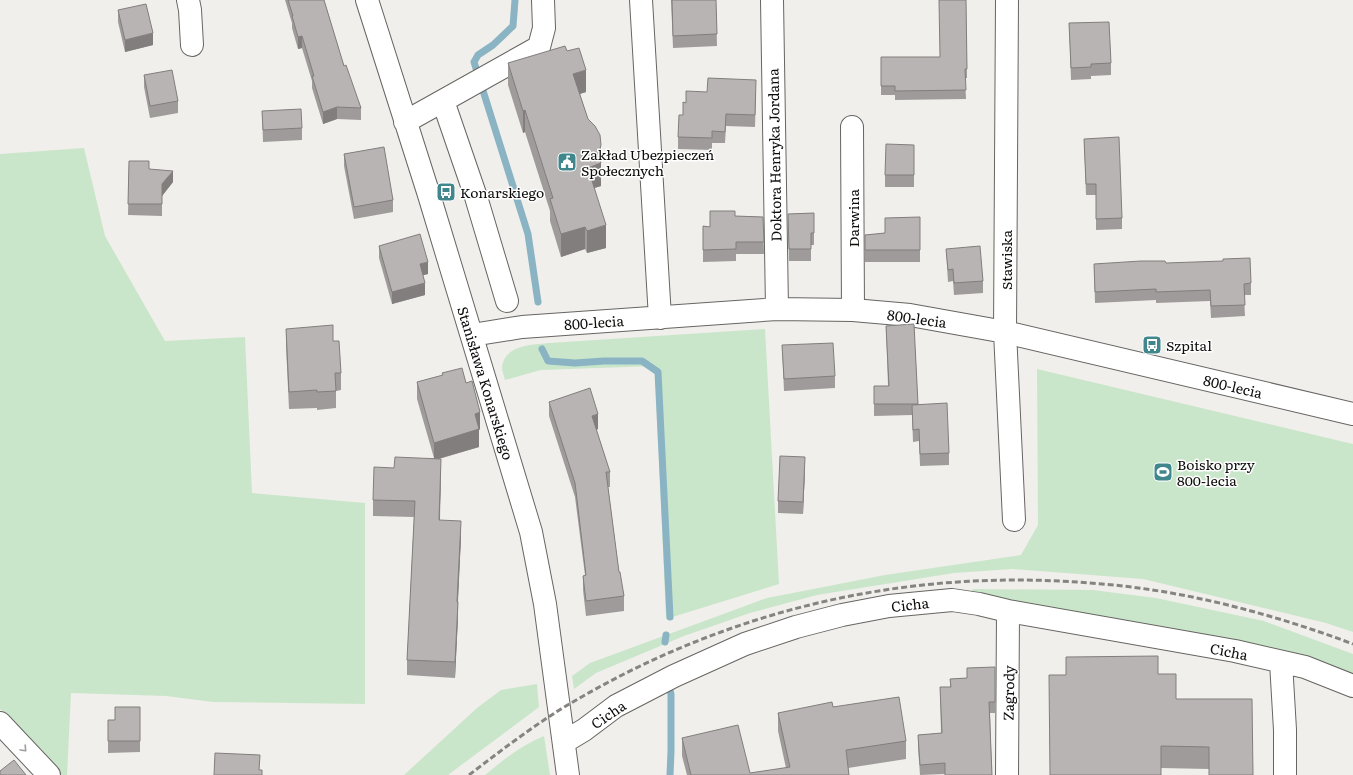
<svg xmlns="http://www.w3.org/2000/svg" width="1353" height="775" font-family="Literata,serif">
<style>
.green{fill:#cae6ca}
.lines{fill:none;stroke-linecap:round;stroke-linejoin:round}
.stream{stroke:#8ab4c3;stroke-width:7}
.minor-casing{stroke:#676562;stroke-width:24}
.minor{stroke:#fff;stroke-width:22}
.rail{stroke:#858481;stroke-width:3;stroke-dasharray:6 3;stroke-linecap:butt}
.wall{fill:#9e9b9a}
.shaded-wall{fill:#817e7d}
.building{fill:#b8b4b3;stroke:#817e7d}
.oneway{stroke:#9e9e9d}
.labels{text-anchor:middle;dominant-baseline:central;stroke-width:3;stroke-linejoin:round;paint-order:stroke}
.poi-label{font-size:14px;fill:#0d0c0b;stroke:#fff;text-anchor:start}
.street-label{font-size:14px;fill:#0d0c0b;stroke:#fff}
</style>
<rect width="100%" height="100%" fill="#f1efeb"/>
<path class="green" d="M84,148L105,236L165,341L245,337L252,493L365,503V704L213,702L166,696L71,693L67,775H59L41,749L0,709V154Z
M765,329L779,584L666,619L655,366L541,370L505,380C504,376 502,371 502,367C505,344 533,345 549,343Z
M1037,369L1353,444V632L1326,623L1143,579L1013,569L954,573L817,595L750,613L684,636L596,673L574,689L572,676L590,663L767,598L885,575L1021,555L1038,525Z
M973,589L1093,590L1156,598L1264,621L1353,654V676L969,593Z
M537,684L539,707L448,775H404L477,708L501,690Z
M544,736L550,775H485C503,760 522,745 544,736Z"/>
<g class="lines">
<path class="stream" d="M515,0L513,26L493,45L478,55L474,62L528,234L538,302
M542,349L548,361L575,363L604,361H642L658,372L670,617
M665,642L666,635
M669,686L671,694V751L670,775"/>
<g class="minor-casing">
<path id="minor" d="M188,0L190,10L192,45
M367,0L429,195L531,532L545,604L568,775
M641,0L660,318
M772,0L777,309
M1007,0L1005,332L1014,520
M443,101L476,197L507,301
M405,122L539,47L544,28L543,0
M852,127L853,310
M472,335L522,327L777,309L853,310L910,315L1005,332L1353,414
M1281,662L1285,730V775
M0,723L49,775
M564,742L584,730L616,706L674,676L745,644L796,627L842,615L889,606L952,600L979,604L1008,611L1235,651L1305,667L1353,686
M1007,775L1008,611"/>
</g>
<use href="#minor" class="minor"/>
<path class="rail" d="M469,775C499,752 529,729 561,709C726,609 909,566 1102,584C1187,591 1273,614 1353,644"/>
</g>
<path class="wall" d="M285,0H324L344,66L361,108V120L337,119L323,124L312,88V81L302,48L298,49L292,28V23Z
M671,0H716L717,46L673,48Z
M966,0L967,78H965L966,99L895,100V95H881V57H940Z
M118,10L153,45L125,52L118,22Z
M1069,23L1111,63V75L1091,76V79L1071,80Z
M567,51L586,92L580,94L601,162V186L594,188L606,248L587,253L585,249L561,257L550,221V211L525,132L523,133L508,85V63Z
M144,75L178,101V113L150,118L144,87Z
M707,92H756L755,127L726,126L725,143H712V150L678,149V137L686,103Z
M262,111L302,128V140L263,142Z
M1084,139L1122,218V229L1096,230V195H1086Z
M914,145V187H885V175Z
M344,154L393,200V212L354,219L344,166Z
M129,161L149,169L173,182L162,196V216L128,215Z
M814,213V245H811V261H789L788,214Z
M735,216L763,217L764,254H736V261L703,262V226L710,227Z
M920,217V262H865V235L885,233Z
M379,246L428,274L423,275L425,295L392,304L379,258Z
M946,249L983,281V293L954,295L953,281L948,282Z
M1166,263L1251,283V295H1244L1245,316L1211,318L1210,301L1156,303V300L1095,303L1094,264Z
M914,324L918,405L949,453V465L920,466L919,441L913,442L912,415L874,416V386H888L886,326Z
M286,329L333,341L341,373V390L336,391V408L317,410V408L289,409L286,346Z
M782,345L835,376V388L784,391Z
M417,382L466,383L480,429L479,430V447L439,459L441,475L440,520L461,537L458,602V617L455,678L407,675V660L414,517L373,516V500L394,468L434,458L417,399Z
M549,402L598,429L596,430L610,472V487H608L619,572L624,596V611L586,616L583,590V576L585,575L575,497L549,416Z
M805,469L803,514L778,513V501Z
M995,667V713H990L992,775H945V774L920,775L918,747V735L941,733L940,687H950V679L967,678Z
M1158,674L1176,699L1253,775L1209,769L1161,768Z
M140,707V752L108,753V720H115Z
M833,707L906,741V759L848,768L849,775H687L682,756V738L750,773L786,768L778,731V713Z"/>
<path class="shaded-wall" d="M153,33V45L125,52V40Z
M302,36V48L298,49V37Z
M586,70V92L573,96V74Z
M337,107V119L323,124V112Z
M525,110V132L523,133V111Z
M601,145V186L588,190V168L598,154Z
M173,171V182L162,196V216V184Z
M606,225V248L587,253V231Z
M585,227V249L561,257V234Z
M428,262V274L420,276V264Z
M425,283V295L392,304V292Z
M480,412V429L479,430V447L434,460V443L475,414Z
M598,414V429L592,431V416Z
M805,457V469L803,514V502Z
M441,459V475L439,536V520Z
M461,521V537L457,617V602Z
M458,602V617L455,678V662Z"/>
<path class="building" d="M288,0H324L344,66L346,65L361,108L337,107L323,112L312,76H314L302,36L298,37L292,16H293Z
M672,0H716L717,34L673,36Z
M939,0H966L967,69H965L966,90L895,91V86H881V57H940Z
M146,4L153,33L125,40L118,10Z
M1109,22L1111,63L1091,64V67L1071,68L1069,23Z
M565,46L567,51L579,48L586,70L573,74L588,119L595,126L600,135L601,145L598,154L601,163L588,168L606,225L587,231L585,227L561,234L550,199L553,198L525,110L523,111L508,63Z
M172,70L178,101L150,106L144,75Z
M708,78L756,80L755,115L726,114L725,132L712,131V138L678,137L679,115H683V102L686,103V91L707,92Z
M301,109L302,128L263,130L262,111Z
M1119,137L1122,218L1096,219V184H1086L1084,139Z
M886,144L914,145V175H885Z
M384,147L393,200L354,207L344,154Z
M129,161H149V169L173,171L162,184V204H128Z
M710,211H735V216L763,217L764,242H736V249L703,250V226L710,227Z
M814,213V233H811V249H789L788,214Z
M920,217V250H865V235L885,233V218Z
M420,234L428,262L420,264L425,283L392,292L379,246Z
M980,246L983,281L954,283L953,269L948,270L946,249Z
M1250,258L1251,283L1244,284L1245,305L1211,306L1210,290L1156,292V289L1095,292L1094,264L1141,261H1165L1166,263L1223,261V259Z
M914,324L918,404H874V386H889L886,326Z
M333,325V341H339L341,373H335L336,391L317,392V390L289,392L286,329Z
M833,343L835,376L784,379L782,345Z
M462,368L466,383L472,381L480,412L475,414L479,429L434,443L417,382L443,375L442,373Z
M590,388L598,414L592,416L610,472H606L619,572H620L624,596L586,601L583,576L586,575L575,483L549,402Z
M947,403L949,453L920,454L919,429L913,430L912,405Z
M780,456L805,457L803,502L778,501Z
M395,457L441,459L439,520L461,521L457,602H458L455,662L407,660L415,501L373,500L374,467L394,468Z
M1158,656V674H1176V699H1252L1253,775H1209V747L1161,746V775H1050L1049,675H1066V657Z
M995,667V702H989L992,775H945V763L920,765L918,735L942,733L940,687H951L950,679L967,678V668Z
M899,697L906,741L846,750L849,775H691L682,738L738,725L750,773L790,767L778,713L832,702L833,707Z
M115,707H140V741H108V720H115Z
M215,753L260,755L259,770H262V775H214Z
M14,760L26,775H0V771Z"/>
<defs><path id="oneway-chevron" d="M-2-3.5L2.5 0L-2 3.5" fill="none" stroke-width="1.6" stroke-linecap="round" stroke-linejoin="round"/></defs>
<use class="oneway" href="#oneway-chevron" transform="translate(24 749) rotate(47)"/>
<defs>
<g id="civic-square" transform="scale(1)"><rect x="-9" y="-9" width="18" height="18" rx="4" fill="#3f868d" stroke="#fff"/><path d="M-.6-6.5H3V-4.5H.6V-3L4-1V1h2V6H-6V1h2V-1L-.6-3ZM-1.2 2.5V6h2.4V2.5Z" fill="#fff"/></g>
<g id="bus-square" transform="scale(1)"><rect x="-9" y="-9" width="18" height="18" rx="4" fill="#3f868d" stroke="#fff"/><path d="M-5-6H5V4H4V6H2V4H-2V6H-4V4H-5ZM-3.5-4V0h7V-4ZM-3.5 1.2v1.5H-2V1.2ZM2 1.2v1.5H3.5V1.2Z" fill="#fff"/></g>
<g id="stadium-square" transform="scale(1)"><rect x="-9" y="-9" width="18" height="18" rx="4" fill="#3f868d" stroke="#fff"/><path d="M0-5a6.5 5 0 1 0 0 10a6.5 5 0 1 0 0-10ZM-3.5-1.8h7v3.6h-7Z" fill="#fff"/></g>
</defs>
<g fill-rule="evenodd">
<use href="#civic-square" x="567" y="162"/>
<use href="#bus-square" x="446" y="192"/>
<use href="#bus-square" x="1152" y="345"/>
<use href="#stadium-square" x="1163" y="472"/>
</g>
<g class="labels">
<g class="poi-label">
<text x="581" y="154">Zakład Ubezpieczeń<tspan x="581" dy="16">Społecznych</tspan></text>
<text x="460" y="192">Konarskiego</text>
<text x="1166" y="345">Szpital</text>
<text x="1177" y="464">Boisko przy<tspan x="1177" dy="16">800-lecia</tspan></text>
</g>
<g class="street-label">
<text transform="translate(774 155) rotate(-91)">Doktora Henryka Jordana</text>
<text transform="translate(853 218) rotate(-90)">Darwina</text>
<text transform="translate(1006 260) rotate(-90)">Stawiska</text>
<text transform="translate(917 318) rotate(8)">800-lecia</text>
<text transform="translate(594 322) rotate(-4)">800-lecia</text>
<text transform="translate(486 383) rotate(73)">Stanisława Konarskiego</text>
<text transform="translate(1233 386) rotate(13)">800-lecia</text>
<text transform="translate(910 604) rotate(-6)">Cicha</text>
<text transform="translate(1229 651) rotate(11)">Cicha</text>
<text transform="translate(1008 693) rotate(-89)">Zagrody</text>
<text transform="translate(608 714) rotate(-34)">Cicha</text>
</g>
</g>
</svg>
